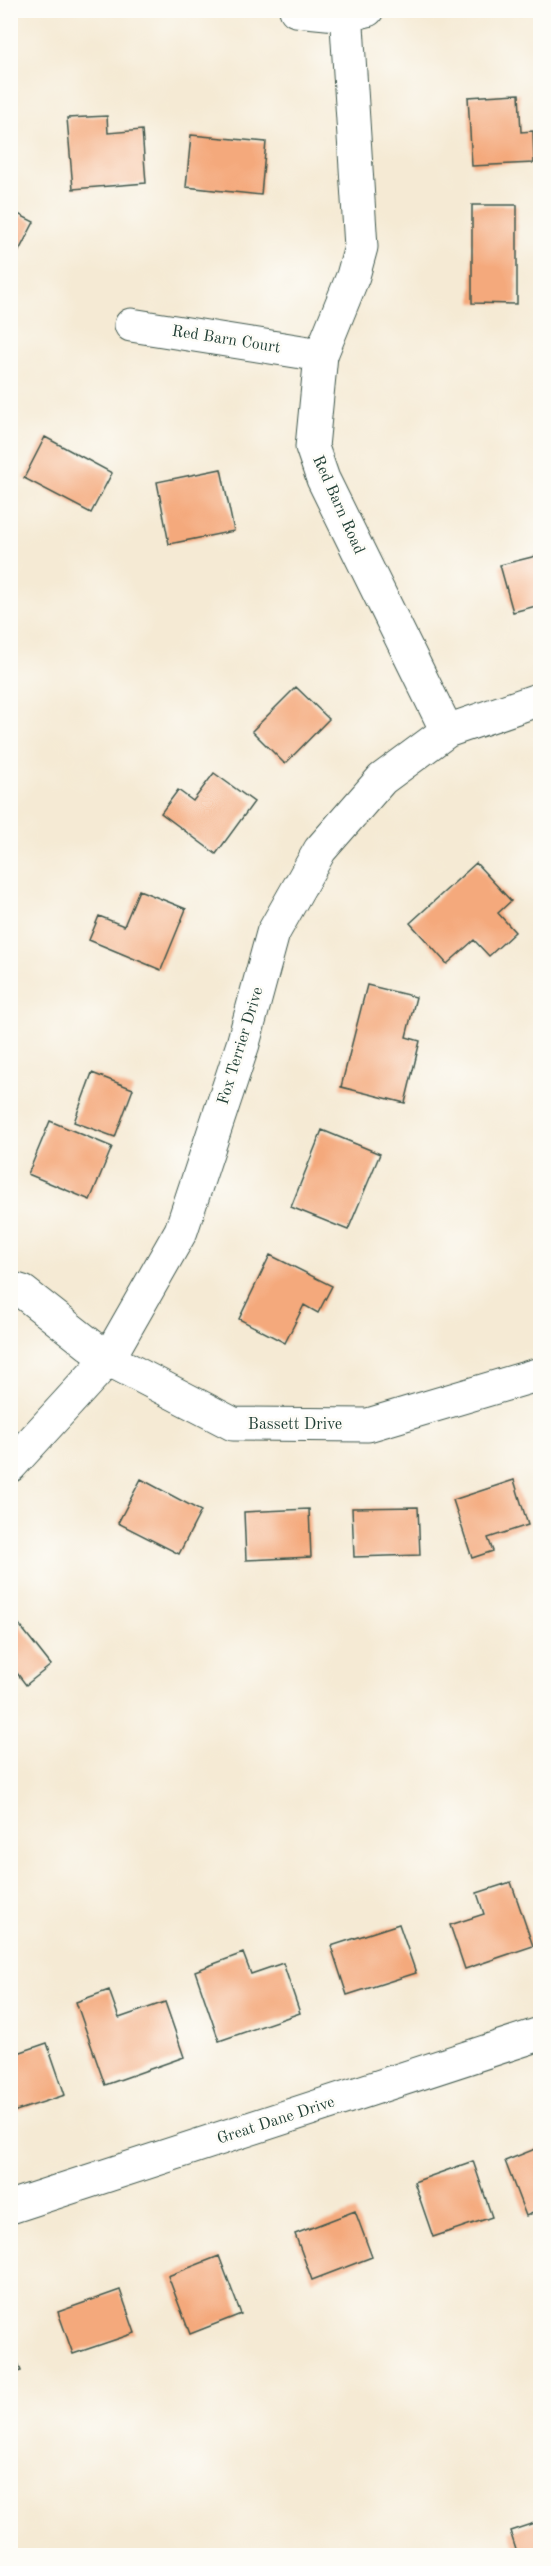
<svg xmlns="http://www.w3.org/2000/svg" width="551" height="2566" font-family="'Old Standard TT',serif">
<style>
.building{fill:#f4a97b}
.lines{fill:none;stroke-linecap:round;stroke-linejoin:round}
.minor-casing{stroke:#3f574c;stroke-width:35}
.tertiary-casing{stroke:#3f574c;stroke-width:35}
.minor{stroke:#fff;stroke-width:33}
.tertiary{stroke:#fff;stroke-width:33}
.labels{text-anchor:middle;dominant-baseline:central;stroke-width:5;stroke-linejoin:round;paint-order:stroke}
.street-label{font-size:16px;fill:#1f3d34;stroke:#fdfcf7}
</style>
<rect width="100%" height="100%" fill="#fdfcf7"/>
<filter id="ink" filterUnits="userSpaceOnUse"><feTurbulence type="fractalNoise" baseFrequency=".0167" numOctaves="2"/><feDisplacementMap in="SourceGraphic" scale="12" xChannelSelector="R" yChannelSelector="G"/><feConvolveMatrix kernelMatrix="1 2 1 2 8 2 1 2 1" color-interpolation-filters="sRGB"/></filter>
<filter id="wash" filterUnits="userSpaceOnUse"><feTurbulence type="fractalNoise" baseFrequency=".008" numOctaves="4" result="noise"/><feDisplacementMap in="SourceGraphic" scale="24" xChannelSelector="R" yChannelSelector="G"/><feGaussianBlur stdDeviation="1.35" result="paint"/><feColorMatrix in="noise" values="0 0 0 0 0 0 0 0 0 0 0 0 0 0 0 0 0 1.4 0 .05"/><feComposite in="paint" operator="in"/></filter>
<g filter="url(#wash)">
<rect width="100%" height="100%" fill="#f5ead4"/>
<g id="blocks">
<path class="building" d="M519,94L521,132L533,131L534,163L472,166L468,97Z
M107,116L108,133L142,130L146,183L73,189L67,118Z
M191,135L266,142L261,195L186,187Z
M472,205H517V304L472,303Z
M10,210L34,222L10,268Z
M45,437L112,473L91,513L24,478Z
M221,469L234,531L169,544L157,482Z
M540,555V605L513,612L500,565Z
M296,687L329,719L285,764L252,731Z
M214,773L254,802L216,854L161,813L178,790L193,801Z
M476,863L511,901L498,913L515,932L489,956L474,940L447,964L410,923Z
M139,890L186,909L161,970L89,940L99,916L124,926Z
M367,985L416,997L406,1037L420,1041L405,1103L341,1087Z
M92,1073L133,1089L115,1137L74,1122Z
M50,1121L112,1147L90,1200L28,1174Z
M322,1130L380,1154L348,1230L291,1207Z
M270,1255L332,1286L318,1313L304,1305L285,1343L239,1319Z
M141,1479L201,1511L179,1554L118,1523Z
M514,1480L528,1525L488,1538L493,1551L472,1558L453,1500Z
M418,1507L420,1555L354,1557L352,1508Z
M309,1509L311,1557L246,1560L244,1512Z
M10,1613L51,1665L26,1685L14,1669L10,1672Z
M511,1882L533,1946L465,1969L450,1925L484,1914L477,1893Z
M399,1924L416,1973L347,1995L331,1946Z
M243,1953L251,1974L283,1963L300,2013L219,2041L195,1971Z
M109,1990L119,2018L165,2002L184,2057L105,2085L76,2002Z
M11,2033L18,2053L47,2043L65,2095L10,2113Z
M540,2147V2210L526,2216L505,2161Z
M473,2161L492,2217L433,2237L414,2182Z
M355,2211L372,2257L312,2280L295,2234Z
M219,2256L241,2314L190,2334L168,2276Z
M120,2290L135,2333L73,2354L58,2312Z
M10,2340L21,2371L10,2374Z
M540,2521V2556H518L510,2531Z"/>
</g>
</g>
<g filter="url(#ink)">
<use href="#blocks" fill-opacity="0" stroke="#3f574c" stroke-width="1.5"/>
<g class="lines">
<g class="minor-casing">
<path id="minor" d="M346,10L361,247L353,276L321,355L312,447L323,479L447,731
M131,325L321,355
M10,1288L23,1292L108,1359L233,1424L368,1425L540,1374
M10,1466L108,1359L181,1231L243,1044L273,933L320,850L382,779L447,731L540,699
M10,2207L540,2034"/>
</g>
<g class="tertiary-casing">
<path id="tertiary" d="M296,10L347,15L367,10"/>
</g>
<use href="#minor" class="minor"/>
<use href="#tertiary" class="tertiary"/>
</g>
</g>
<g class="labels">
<g class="street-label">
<text transform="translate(226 340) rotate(9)">Red Barn Court</text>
<text transform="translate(338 505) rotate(66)">Red Barn Road</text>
<text transform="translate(241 1046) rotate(-73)">Fox Terrier Drive</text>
<text x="295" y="1425">Bassett Drive</text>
<text transform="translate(276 2121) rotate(-18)">Great Dane Drive</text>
</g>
</g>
<rect width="551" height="2566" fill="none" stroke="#fdfcf7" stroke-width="36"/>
</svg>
